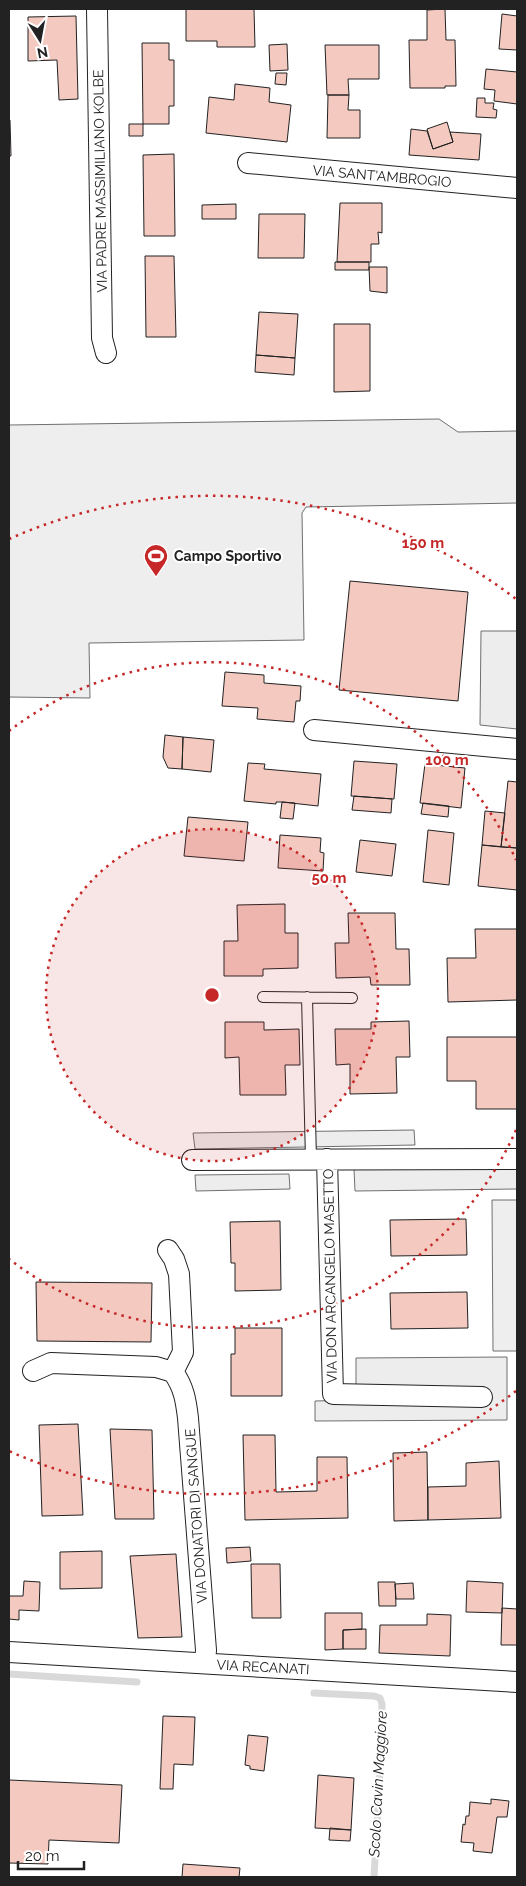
<svg xmlns="http://www.w3.org/2000/svg" width="526" height="1886" font-family="Raleway,sans-serif">
<style>
.green{fill:#eee;stroke:#6f6f6f}
.parking{fill:#ededed;stroke:#6f6f6f}
.lines{fill:none;stroke-linecap:round;stroke-linejoin:round}
.stream{stroke:#d9d9d9;stroke-width:7}
.building{fill:#f3c9c0;stroke:#222}
.service-casing{stroke:#222;stroke-width:12}
.minor-casing{stroke:#222;stroke-width:22}
.service{stroke:#fff;stroke-width:10}
.minor{stroke:#fff;stroke-width:20}
.ring{fill:none;stroke:#c62828;stroke-width:2.5;stroke-dasharray:2.5 5}
.labels{text-anchor:middle;dominant-baseline:central;stroke-width:4;stroke-linejoin:round;paint-order:stroke}
.street-label{font-size:14px;fill:#222;stroke:#fff}
.poi-label{font-size:14px;font-weight:bold;fill:#222;stroke:#fff;text-anchor:start}
.water-label{font-size:15px;font-style:italic;fill:#222;stroke:#fff}
.centre{fill:#c62828;stroke:#fff;stroke-width:2.5}
.ring-label{font-size:15px;text-anchor:middle;font-weight:bold;fill:#c62828;stroke:#fff;stroke-width:4;stroke-linejoin:round;paint-order:stroke}
</style>
<rect width="100%" height="100%" fill="#fff"/>
<path class="green" d="M439,419L458,432L517,431V503L306,507L302,513L304,640L89,643L90,698L9,697V425Z
M492,1200H517V1351H493Z"/>
<path class="parking" d="M481,631H517V729L480,725Z
M414,1130L415,1145L195,1149L193,1133Z
M517,1168V1189L355,1191L354,1169Z
M289,1174L290,1189L196,1191L195,1175Z
M507,1357V1420L315,1421V1401L356,1400V1358Z"/>
<g class="lines">
<path class="stream" d="M9,1674L137,1682
M314,1693L374,1696L380,1698L382,1704L381,1754L374,1877"/>
</g>
<path class="building" d="M186,9H254L255,47H217V41H186Z
M445,9L446,40H455L456,86H445V88H410L409,40H427V10Z
M502,14L517,16V50L499,49Z
M76,16L78,99L59,100L57,60L28,61V17Z
M142,43H169V60H174V106H169V124H143Z
M287,44L288,70L270,71L269,45Z
M325,45H379V79H348L349,95H327Z
M486,69L517,72V104L494,101L495,90L484,89Z
M276,73H287L286,85L275,84Z
M235,84L270,88L269,102L291,105L287,142L206,133L209,97L234,100Z
M328,95H349L348,110H360V138H327Z
M477,98H485V103H494L493,109L497,110L496,118L476,117Z
M9,120H10L11,156H9Z
M447,122L453,142L433,149L427,129Z
M129,124H143V136H129Z
M411,129L427,131L433,149L453,142L450,132L481,134L479,160L409,155Z
M174,154L175,236H144L143,155Z
M340,203H382V233L378,232L379,244H371V262H337Z
M236,204V219H202V205Z
M259,214H305L304,258H258Z
M145,256H174L176,337H146Z
M335,262H369V270H335Z
M369,267H387V293L370,291Z
M259,312L298,314L295,358L256,355Z
M334,324H370V391L334,392Z
M256,355L295,358L294,375L255,372Z
M350,581L468,592L458,701L339,690Z
M225,672L264,675V683L301,686L300,701H296L294,722L257,719L258,708L222,706Z
M165,735L183,737L182,769L168,768L163,757Z
M183,737L214,740L211,772L182,769Z
M354,761L397,764L394,799L351,796Z
M248,763L265,764L264,769L321,774L318,806L282,802H276V804L244,801Z
M425,764L465,768L461,808L420,803Z
M508,781L517,782V848L501,847Z
M354,796L392,799L391,813L352,810Z
M282,802L295,803L293,819L280,818Z
M423,803L449,806L448,817L421,814Z
M485,811L505,813L501,847L482,845Z
M188,817L248,822L244,861L184,856Z
M428,830L454,833L449,885L423,882Z
M280,835L321,838L320,852L324,853L323,871L278,868Z
M360,840L396,844L392,876L356,872Z
M482,845L517,848V890L478,886Z
M285,904V933H298V968L263,969V976H224V941H238L237,905Z
M348,913H395L396,949H409L410,985H371L370,977L336,978L335,943H349Z
M475,929H517V1000L448,1002L447,958H476Z
M409,1021L410,1057H396L397,1093L350,1094V1064L336,1065L335,1029H371V1022Z
M225,1022H264V1030L299,1029L300,1065H285L286,1095H240L239,1057L225,1058Z
M447,1037H517V1109H476V1081H447Z
M466,1219L467,1255L391,1256L390,1220Z
M280,1221L281,1290L235,1291V1263H231L230,1222Z
M36,1282L152,1283L151,1342L37,1341Z
M467,1292L468,1328L391,1329L390,1293Z
M235,1328H282V1396H231V1354H235Z
M78,1424L83,1515L42,1516L39,1425Z
M110,1429L152,1430L154,1519H115Z
M243,1435H275L276,1492L317,1491V1457H347L348,1518L245,1520Z
M427,1452L428,1520L394,1521L393,1453Z
M499,1461L501,1518L428,1520V1487L466,1486V1463Z
M250,1547L251,1561L227,1563L226,1548Z
M102,1551V1588L60,1589V1552Z
M176,1554L182,1637L138,1638L130,1556Z
M251,1564H280L281,1618H252Z
M24,1581L40,1582L39,1611L19,1610V1620L9,1619V1596H23Z
M467,1581L503,1583L502,1613L466,1612Z
M378,1582H395L396,1606H379Z
M413,1583L414,1599H396L395,1584Z
M502,1608L517,1609V1645H501Z
M325,1613H362V1629L343,1630V1649L325,1650Z
M427,1614L451,1615L450,1656L379,1653L380,1625H427Z
M366,1629V1649H343V1630Z
M163,1716L195,1717L193,1765L174,1764L173,1789H160Z
M248,1735L268,1737L264,1771L250,1769V1766L245,1765Z
M318,1775L354,1778L351,1830L315,1828Z
M9,1780L122,1785L119,1843L49,1840L48,1864L9,1863Z
M491,1799L509,1801L507,1817H497L492,1853L473,1851L474,1843L461,1842L463,1824L465,1825L466,1816H469L470,1802L491,1804Z
M330,1828L351,1830L350,1841L329,1840Z
M183,1864L240,1868L239,1877H182Z"/>
<g class="lines">
<g class="service-casing">
<path id="service" d="M263,997L352,998
M307,997L311,1159"/>
</g>
<g class="minor-casing">
<path id="minor" d="M97,9L102,338L106,353
M248,163L517,188
M314,730L517,749
M327,1159L333,1394L482,1397
M192,1160L517,1159
M168,1250L174,1259L179,1274L183,1352L173,1372C184,1387 186,1401 188,1418L206,1650L205,1663
M33,1371L51,1363L156,1367L173,1372
M9,1652L517,1682"/>
</g>
<use href="#service" class="service"/>
<use href="#minor" class="minor"/>
</g>
<circle cx="212" cy="995" r="166" fill="#c62828" fill-opacity=".12"/>
<g class="ring">
<circle cx="212" cy="995" r="166"/>
<path d="M516 1130A333 333 0 0 1 9 1259M9 731A333 333 0 0 1 516 860"/>
<path d="M516 1391A499 499 0 0 1 9 1451M9 539A499 499 0 0 1 516 599"/>
</g>
<defs>
<g id="stadium-pin" transform="scale(1.25)"><path d="M0 17L-7.5 6A9.5 9.5 0 1 1 7.5 6Z" fill="#c62828" stroke="#fff"/><path d="M0-5a6.5 5 0 1 0 0 10a6.5 5 0 1 0 0-10ZM-3.5-1.8h7v3.6h-7Z" fill="#fff"/></g>
</defs>
<g fill-rule="evenodd">
<use href="#stadium-pin" x="156" y="556"/>
</g>
<g class="labels">
<g class="street-label">
<text transform="translate(382 176) rotate(5)">VIA SANT'AMBROGIO</text>
<text transform="translate(100 181) rotate(-91)">VIA PADRE MASSIMILIANO KOLBE</text>
<text transform="translate(330 1276) rotate(-91)">VIA DON ARCANGELO MASETTO</text>
<text transform="translate(196 1516) rotate(-94)">VIA DONATORI DI SANGUE</text>
<text transform="translate(263 1667) rotate(3)">VIA RECANATI</text>
</g>
<g class="poi-label">
<text x="174" y="556">Campo Sportivo</text>
</g>
<g class="water-label">
<text transform="translate(378 1784) rotate(-87)">Scolo Cavin Maggiore</text>
</g>
</g>
<circle cx="212" cy="995" r="8" class="centre"/>
<g class="ring-label">
<text x="423" y="548">150 m</text>
<text x="447" y="765">100 m</text>
<text x="329" y="883">50 m</text>
</g>
<rect width="526" height="1886" fill="none" stroke="#222222" stroke-width="20"/>
<g transform="translate(40 40) rotate(169)" stroke="#ffffff" stroke-width="4" paint-order="stroke">
<path d="M0-4L9 19L0 12L-9 19Z" fill="#222222"/>
<text y="-8" font-size="14" font-weight="bold" text-anchor="middle" fill="#222222">N</text>
</g>
<path d="M18 1861v8h66v-8" fill="none" stroke="#222222" stroke-width="2.5"/>
<text x="25" y="1861" font-size="15" fill="#222222" stroke="#ffffff" stroke-width="4" paint-order="stroke">20 m</text>
</svg>
